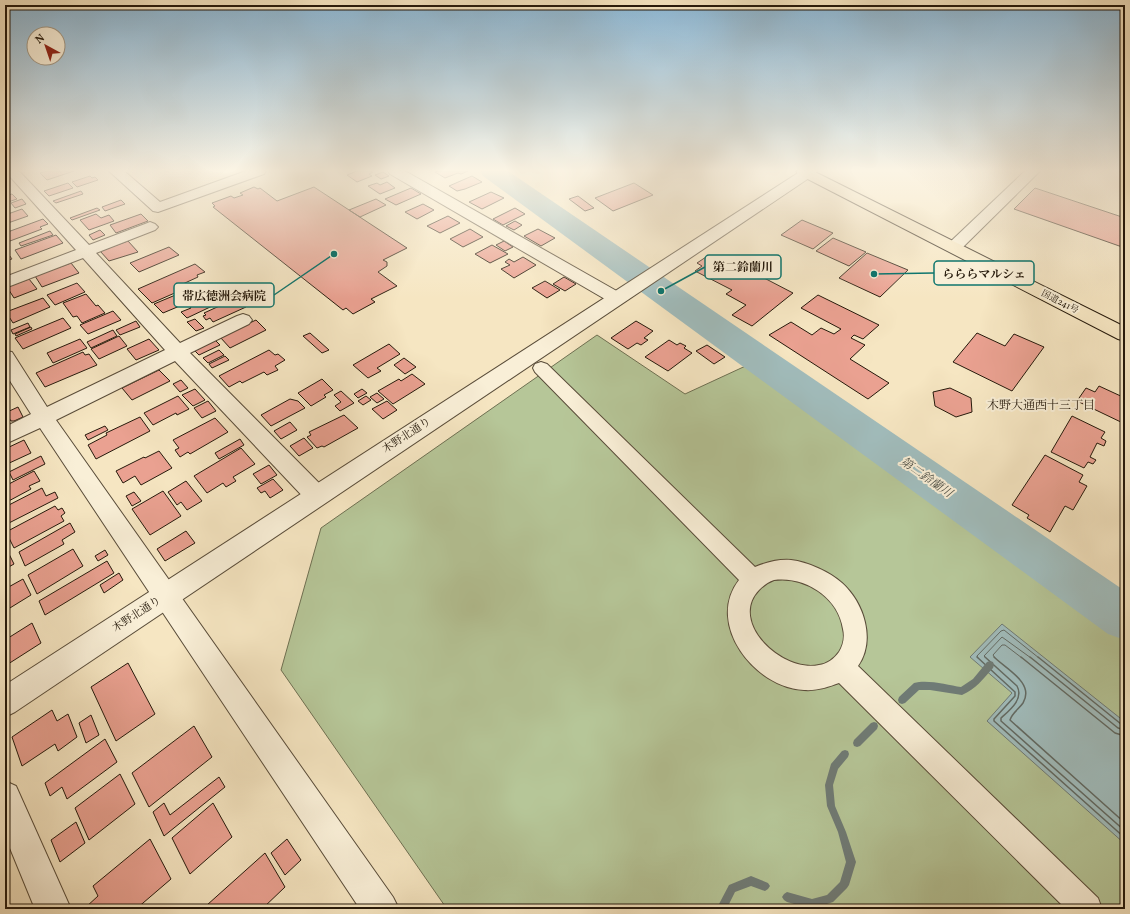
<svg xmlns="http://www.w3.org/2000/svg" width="1130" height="914" font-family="Vollkorn,'Noto Serif JP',serif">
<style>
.green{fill:#b6c698;stroke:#6e7052}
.water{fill:#a1bdbd;stroke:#6f7b76}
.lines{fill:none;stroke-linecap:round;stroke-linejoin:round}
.shore-far1{stroke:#636b64;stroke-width:1}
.shore{stroke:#636b64;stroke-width:1.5}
.stream{fill:#6f7b76;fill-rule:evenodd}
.river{fill:#a1bdbd;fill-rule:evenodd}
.building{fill:#eaa191;stroke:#25190b}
.pedestrian-casing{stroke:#594c39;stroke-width:2}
.minor-casing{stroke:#594c39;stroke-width:2}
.tertiary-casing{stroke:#594c39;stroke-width:2}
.trunk-casing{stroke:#25190b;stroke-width:2}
.pedestrian{fill:#f9efd7;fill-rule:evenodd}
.minor{fill:#f9efd7;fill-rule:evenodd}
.tertiary{fill:#f9efd7;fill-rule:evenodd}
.trunk{fill:#f6e6c2;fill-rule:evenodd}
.labels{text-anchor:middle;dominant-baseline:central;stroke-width:4;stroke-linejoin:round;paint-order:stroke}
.far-street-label{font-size:9px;fill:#25190b;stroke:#f9efd7}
.street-label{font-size:11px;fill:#25190b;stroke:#f9efd7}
.neighbourhood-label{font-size:12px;fill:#25190b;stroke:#f9efd7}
.water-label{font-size:12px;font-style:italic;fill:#505249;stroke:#f9efd7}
.leader{fill:none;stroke:#0f766e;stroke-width:1.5}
.callout-dot{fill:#0f766e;stroke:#f9efd7;stroke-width:1.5}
.callout{fill:#f9efd7;stroke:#0f766e;stroke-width:1.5}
.callout-label{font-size:12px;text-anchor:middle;font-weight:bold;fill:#25190b}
</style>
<rect width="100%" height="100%" fill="#f6e6c2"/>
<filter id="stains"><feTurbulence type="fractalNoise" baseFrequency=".005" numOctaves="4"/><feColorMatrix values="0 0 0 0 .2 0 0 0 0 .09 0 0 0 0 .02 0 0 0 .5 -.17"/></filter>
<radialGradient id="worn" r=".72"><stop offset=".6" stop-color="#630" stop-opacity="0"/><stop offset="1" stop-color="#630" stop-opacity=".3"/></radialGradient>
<path class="green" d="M597,335L685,394L752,363L1125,632V909H447L281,670L321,528Z"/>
<path class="water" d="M1002,624L1125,722V844L987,721L1012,693L970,657Z"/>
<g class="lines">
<path class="shore-far1" d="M978,658L977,656L1001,631L1004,630L1039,658
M986,658L984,656L1002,637L1031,658
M995,658L993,655L1002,645H1005L1022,658"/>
<path class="shore" d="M977,657L1015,692V696L994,719V721L1125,838
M985,657L1017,686C1024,699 1010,710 1001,718V721L1125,831
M994,657C1006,669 1035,683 1023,703C1019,709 1012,713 1010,720L1125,823
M1021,657L1115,733L1125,736
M1030,657L1118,728L1125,730
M1038,657L1121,724L1125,725"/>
<path class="stream" d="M990,661L993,662L994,665L993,668C983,679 976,689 962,695L930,690H919L905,703L902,704L899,703L898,700L899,697L914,683C927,679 948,685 961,687L973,679L987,662Z
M874,722L877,723L878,726L877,729L860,746L857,747L854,746L853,743L854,740L871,723Z
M845,750L848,751L849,754L848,757L838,769L833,785L835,806L846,832L856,862L849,885L847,888L833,902L812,909L787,902L784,900L782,897L784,894L787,892L812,899L827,895L840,882L846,862L838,832L827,806L825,785L831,764L842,751Z
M751,876L768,883L770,886L768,889L765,891L751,886L735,892L729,904L730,909H720L719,904L729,885Z"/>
<path class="river" d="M480,171H508L1125,591V640L1108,634L483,176Z"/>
</g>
<path class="building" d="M47,171H74L47,180L40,173Z
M357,171H371L373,172L369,174L372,176L357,182L347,175Z
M438,171H468L461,174L458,173L445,178L435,172Z
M383,172L389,176L381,179L375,175Z
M90,176L92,178L95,177L98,180L77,187L72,182Z
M472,176L482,182L465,189L457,191L449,186Z
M387,182L395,188L380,194L368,186L377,183L380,185Z
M68,183L73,188L49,196L44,191Z
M634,183L653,195L613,211L595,198Z
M254,187L258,189L260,188L277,201L314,187L407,248L383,260L387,262V266L378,272L397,286L371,299L375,302L353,314L346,308L343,310L213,207L215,206L212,203L231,196L234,198L243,195L240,193Z
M411,188L421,194L396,205L385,199Z
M1035,188L1125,218V248L1014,209Z
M81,191L83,194L56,203L53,201Z
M491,192L504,198L482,209L469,202Z
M12,194L17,199L5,203V196Z
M578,196L594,208L585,211L569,199Z
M22,199L26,204L15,208L11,203Z
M376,199L386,205L360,217L349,210Z
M121,200L125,204L105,211L102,207Z
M423,204L434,210L417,219L405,212Z
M97,208L100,210L72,220L70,218Z
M515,208L525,214L503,225L493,219Z
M22,209L28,216L5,224V215Z
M96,214L101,218L109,215L114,221L89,230L80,220Z
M141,214L148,221L116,233L110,225Z
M448,216L460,223L440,233L427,226Z
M43,219L48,224L40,227L42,229L10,241L5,235V233Z
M802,220L833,233L813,249L781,235Z
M515,221L522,225L514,230L506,226Z
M470,229L483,237L463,247L450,239Z
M538,229L555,238L541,246L524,236Z
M100,230L105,235L93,240L89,235Z
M50,231L53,235L21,246L19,243Z
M56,235L63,243L21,259L15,250Z
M833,238L866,252L849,266L816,251Z
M128,241L138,252L109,261L100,251Z
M504,241L513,247L505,251L496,245Z
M492,245L508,254L490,263L475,254Z
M169,247L179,255L139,272L130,263Z
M5,252H7L12,259L5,261Z
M867,253L908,270L880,297L839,278Z
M718,256L741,268L743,267L793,293L752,326L732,315L746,305L726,294L732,290L695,271L702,266L697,263L706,257L712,260Z
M523,257L536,265L514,278L501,269L510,265L505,262L509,259L514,262Z
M71,263L79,273L42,287L35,276Z
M195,264L205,272L197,275L198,277L174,288L177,292L152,303L138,289Z
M564,277L576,284L565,291L553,284Z
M29,279L37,289L14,298L7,287Z
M545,281L560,290L547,298L532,288Z
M77,283L85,292L55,305L47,295Z
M185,291L194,300L163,313L154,304Z
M217,293H220L227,299L187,318L181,312L191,308L189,305Z
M86,294L96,306L98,305L105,313L82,323L77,316L73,317L63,303Z
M818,295L879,325L863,339L854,335L851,338L865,345L850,359L889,383L868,399L769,335L791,322L812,335L821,328L834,334L841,329L801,308Z
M43,298L50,307L13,323L6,312Z
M237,298L246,307L213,322L210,318L206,320L203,316L206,315L204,313Z
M113,311L121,320L88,334L80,325Z
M63,318L71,328L23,349L15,338Z
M195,319L204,328L196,331L187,322Z
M256,320L266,330L230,348L220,337Z
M136,321L140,327L120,335L116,330Z
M636,321L653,331L644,338L648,340L641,345L637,343L628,349L611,338Z
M28,323L30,327L13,334L11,330Z
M31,327L32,329L16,336L15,334Z
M113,330L117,336L91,348L87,342Z
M310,333L329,350L322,353L303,336Z
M977,333L1005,346L1014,334L1044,347L1012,391L953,362Z
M119,336L127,346L99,359L91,349Z
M80,339L87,348L53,363L47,353Z
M149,339L159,350L136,360L127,349Z
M214,339L220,345L199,355L193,349Z
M669,340L677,345L680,343L686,346L684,348L692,353L668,371L645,357Z
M389,344L400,354L377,368L381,371L368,378L353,365Z
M707,345L725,357L714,364L696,351Z
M219,350L224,355L208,363L203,358Z
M269,350L275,355L278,354L285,360L275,366L278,370L267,375L264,372L242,383L240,381L229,387L219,376Z
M83,352L85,355L89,354L97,365L45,387L36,373Z
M225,356L229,360L212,368L209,364Z
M404,358L416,367L405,374L394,365Z
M159,370L170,381L132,400L122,388Z
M412,374L425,384L393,404L378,391L399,379L401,381Z
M322,379L333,390L324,395L326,397L311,406L298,393Z
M181,380L188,388L180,392L173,384Z
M1099,386L1125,398L1124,400L1125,401V424L1077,401L1086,388L1095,392Z
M950,388L971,398L972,412L956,417L935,406L933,392Z
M195,389L205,400L193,406L182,395Z
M362,389L367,393L358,398L354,394Z
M341,391L354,403L340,411L335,406L341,402L334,395Z
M377,393L384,399L377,403L370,397Z
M178,396L189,409L177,415L176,413L153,425L144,413Z
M366,396L371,400L363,405L358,401Z
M290,399L298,401L305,408L271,426L261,415Z
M208,401L216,411L202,418L194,408Z
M387,401L397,410L383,419L372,409Z
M18,407L23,417L14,421H11L9,418L5,420V413Z
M344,415L358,428L324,447L322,446L317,448L307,437L311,435L309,432Z
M1072,416L1105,432L1101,438L1106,441L1104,446L1097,443L1090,457L1096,460L1093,464L1088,462L1084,468L1051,452Z
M140,417L150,431L96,459L88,445L107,435L106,433Z
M215,418L228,432L190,454L188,452L180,457L175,450L179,448L173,440Z
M290,422L297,430L281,439L274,431Z
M105,426L108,430L88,440L85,435Z
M304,438L313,448L299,456L290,446Z
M240,439L244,445L219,459L215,453Z
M24,440L31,453L5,465V449Z
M241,448L255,464L233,477L236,481L226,487L223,483L207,493L194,476Z
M159,451L172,468L141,485L135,476L123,483L116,471L144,457L145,458Z
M1045,455L1083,475L1079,482L1087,486L1073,510L1065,506L1050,532L1027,518L1029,515L1012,505Z
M41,456L45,464L13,480L9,472Z
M269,465L277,475L261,484L253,474Z
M34,471L40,481L29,486L31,489L5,503V486Z
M273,479L283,490L270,498L265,491L261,493L257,488Z
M186,481L202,501L187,510L181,502L177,505L168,492Z
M42,488L46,496L55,492L58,498L5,525V507Z
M163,491L181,516L150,535L132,509Z
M134,492L141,501L132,506L126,496Z
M55,506L58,510L62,508L65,513L61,516L64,521L14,548L6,532Z
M70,523L75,532L62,540L64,544L25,566L19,552Z
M186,531L195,543L165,561L157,549Z
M5,546L14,564L5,569Z
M73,549L83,566L37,594L28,575Z
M105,550L108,555L98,561L95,556Z
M107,561L114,573L45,615L39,601Z
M119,573L123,580L104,593L100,585Z
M23,579L31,595L5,611V589Z
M32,623L41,643L5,666V640Z
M128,663L155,714L116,741L91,687Z
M52,710L57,721L68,714L77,737L58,751L55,744L22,766L12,737Z
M91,715L99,735L86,743L79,723Z
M194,726L212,757L149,807L132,773Z
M105,739L117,762L67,799L62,787L50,796L45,783Z
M120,774L135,804L89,840L75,808Z
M219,777L225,787L164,836L153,812L164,803L170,815Z
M213,803L232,837L190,874L172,838Z
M76,822L85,843L60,862L51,840Z
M150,839L171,879L136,909H87L86,907L98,896L93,886Z
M287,839L301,860L285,875L271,853Z
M265,853L285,887L262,909H209L207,905Z"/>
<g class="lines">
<g class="pedestrian-casing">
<path id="pedestrian" d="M541,362L547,364L755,567C767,562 779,559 791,560C808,562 830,572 842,583C864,603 876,640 858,666L1098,898L1102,909H1066L839,683C828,687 817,691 804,690C755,688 705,624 739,580L535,372L533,368L535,364ZM774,580C805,576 838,597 843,629C845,637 843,646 839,652C834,659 827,664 819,665C782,673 728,622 759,590C763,586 768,582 774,580Z"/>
</g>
<g class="minor-casing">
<path id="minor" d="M5,171H19L89,245L145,224L150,222L155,224L158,227L155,230L96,253L180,343L237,316L243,314L249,316L252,320L249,324L190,353L325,489L329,496L325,503L317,505L309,503L175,361L56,420L393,897L399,909H360L40,428L5,444V427L31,414L5,373V351L12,352L47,407L165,350L83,258L5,288V277L76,250Z
M109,171H124L160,202L246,171H266L264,174L158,212L153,211Z
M388,171H405L622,294L625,298L622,302L616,303L610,302L390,174Z
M1025,171H1040L960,250L954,252L948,250L946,247L948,244Z
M5,781L16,786L71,909H35L5,836Z"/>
</g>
<g class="tertiary-casing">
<path id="tertiary" d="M801,171H817L815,174L15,712L5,717V685Z"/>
</g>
<g class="trunk-casing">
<path id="trunk" d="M796,171H813L1125,327V341L1118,339L798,174Z"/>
</g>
<use href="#pedestrian" class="pedestrian"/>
<use href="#minor" class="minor"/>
<use href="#tertiary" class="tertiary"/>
<use href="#trunk" class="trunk"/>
</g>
<linearGradient id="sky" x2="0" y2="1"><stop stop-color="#8bb8d7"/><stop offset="0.57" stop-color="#fbf4e4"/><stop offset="1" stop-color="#fbf4e4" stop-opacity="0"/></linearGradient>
<rect width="1130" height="299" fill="url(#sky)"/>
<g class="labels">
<g class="far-street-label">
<text transform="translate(1060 302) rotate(27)">国道241号</text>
</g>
<g class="street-label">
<text transform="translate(407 436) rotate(-33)">木野北通り</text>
<text transform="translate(137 615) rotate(-33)">木野北通り</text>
</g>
<g class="neighbourhood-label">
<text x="1041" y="406">木野大通西十三丁目</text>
</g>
<g class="water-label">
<text transform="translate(926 478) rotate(35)">第二鈴蘭川</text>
</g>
</g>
<path class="leader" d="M661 291L705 267M874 274L934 273M334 254L274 295"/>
<g class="callout-dot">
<circle cx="661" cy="291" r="4"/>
<circle cx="874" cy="274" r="4"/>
<circle cx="334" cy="254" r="4"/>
</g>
<g class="callout">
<rect x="705" y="255" width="76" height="24" rx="4"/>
<rect x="934" y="261" width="100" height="24" rx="4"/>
<rect x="174" y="283" width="100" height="24" rx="4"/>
</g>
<g class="callout-label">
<text x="743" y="271">第二鈴蘭川</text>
<text x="984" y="278">らららマルシェ</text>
<text x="224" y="300">帯広徳洲会病院</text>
</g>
<rect width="1130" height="914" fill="none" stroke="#f6e6c2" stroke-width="20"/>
<rect x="6" y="6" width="1118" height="902" fill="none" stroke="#25190b" stroke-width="2"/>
<rect x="10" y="10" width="1110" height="894" fill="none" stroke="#25190b"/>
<g transform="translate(46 46) rotate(320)"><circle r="19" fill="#f9efd7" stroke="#a49985"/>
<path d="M0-3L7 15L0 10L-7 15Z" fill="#8f2418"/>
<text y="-6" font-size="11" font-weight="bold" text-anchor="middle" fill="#25190b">N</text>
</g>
<rect width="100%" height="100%" filter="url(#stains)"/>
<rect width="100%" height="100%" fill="url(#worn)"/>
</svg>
